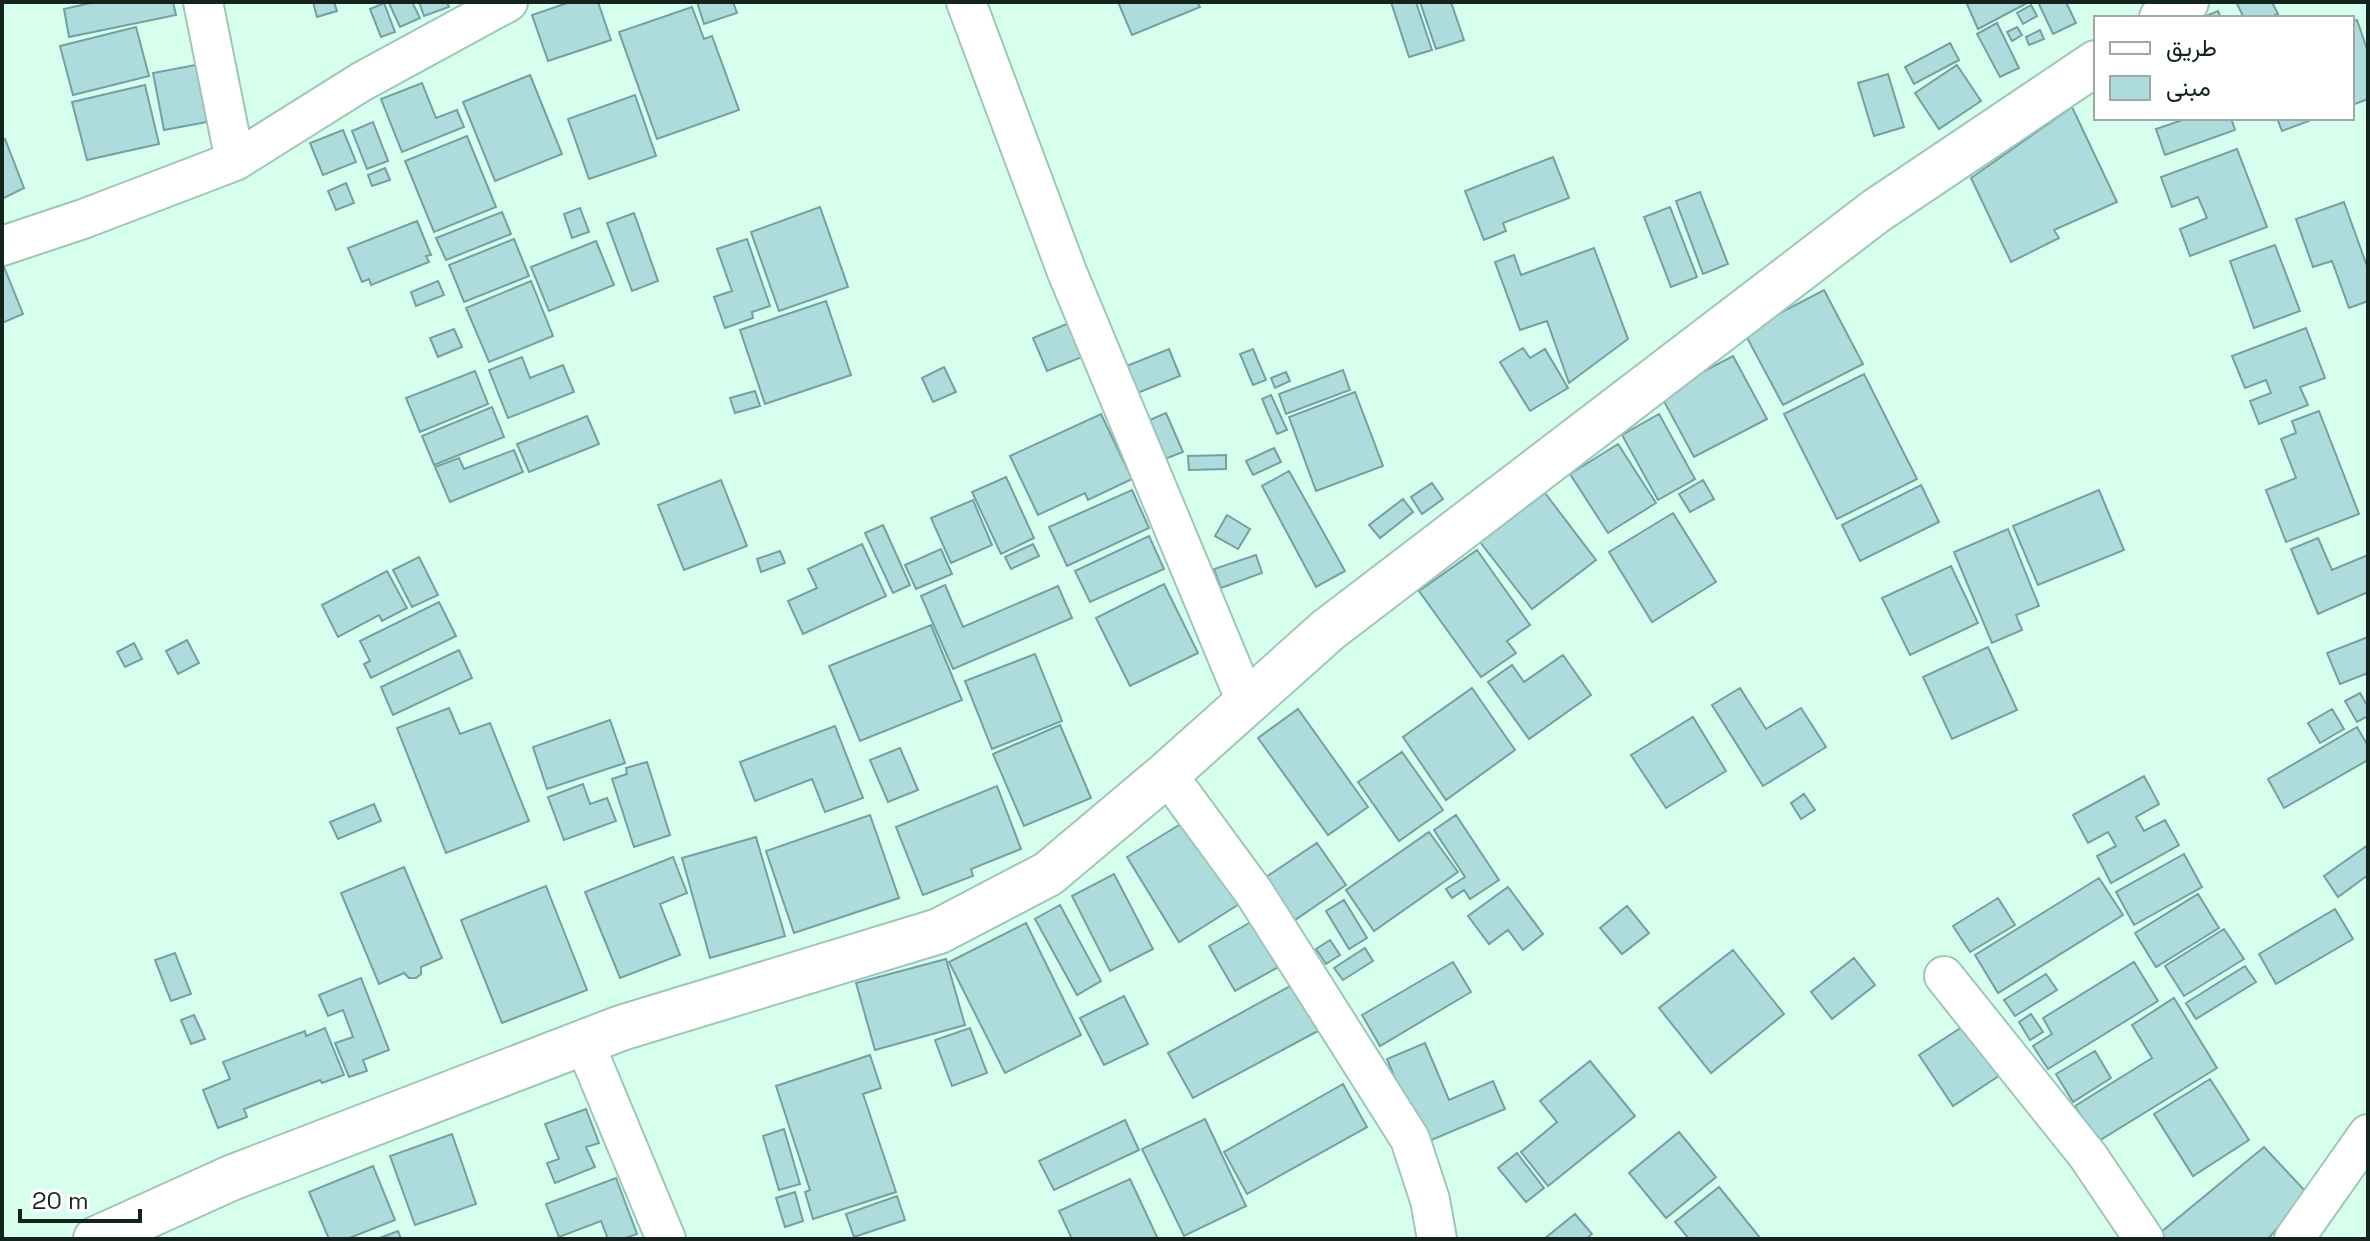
<svg xmlns="http://www.w3.org/2000/svg" width="2370" height="1241" font-family="'Space Grotesk',Vazirmatn,sans-serif">
<style>
.building{fill:#aedbdc;stroke:#75a0a1;stroke-width:2}
.lines{fill:none;stroke-linecap:round;stroke-linejoin:round}
.minor-casing{stroke:#9fc6b6;stroke-width:42}
.tertiary-casing{stroke:#9fc6b6;stroke-width:48}
.minor{stroke:#fff;stroke-width:38}
.tertiary{stroke:#fff;stroke-width:44}
</style>
<rect width="100%" height="100%" fill="#d7ffee"/>
<path class="building" d="M95,2H173L176,15L69,37L64,9Z
M313,2H334L337,11L317,17Z
M412,2L420,18L400,27L389,3Z
M419,2H447L449,7L424,16Z
M570,2H598L611,40L548,61L532,15Z
M697,2H733L737,13L704,24Z
M1118,2H1197L1200,7L1132,35Z
M1391,2H1416L1432,50L1409,57Z
M1420,2H1451L1464,40L1436,49Z
M1966,2H2029L1978,29Z
M2038,2H2066L2076,23L2053,34Z
M2236,2H2272L2278,14L2269,18H2244Z
M384,3L395,32L381,37L370,9Z
M2031,5L2037,16L2023,24L2017,13Z
M692,7L704,39L712,36L739,110L657,139L619,32Z
M2218,11L2221,18H2201Z
M2357,20L2368,52V99L2352,105V22Z
M1997,23L2019,68L2000,77L1977,34Z
M136,27L149,76L73,95L60,46Z
M2017,27L2022,35L2012,41L2007,32Z
M2040,30L2044,39L2029,45L2026,37Z
M1950,43L1959,60L1914,84L1905,67Z
M196,65L207,122L164,130L153,73Z
M1957,65L1981,101L1939,129L1915,93Z
M1888,74L1904,127L1874,136L1858,83Z
M530,75L562,154L495,181L463,102Z
M422,83L436,118L457,110L464,127L402,152L381,99Z
M145,85L159,144L87,160L72,102Z
M635,95L656,156L589,179L568,119Z
M2072,107L2117,202L2054,230L2059,238L2011,262L1971,178Z
M2188,118H2231L2235,130L2165,155L2156,129Z
M2277,118H2308L2309,121L2282,131Z
M373,122L388,161L367,169L352,131Z
M343,130L356,162L323,175L310,143Z
M467,136L496,207L434,232L405,161Z
M5,139L24,188L2,199V140Z
M2237,149L2267,227L2190,256L2180,229L2207,218L2198,197L2172,207L2161,177Z
M1553,157L1569,198L1503,223L1506,231L1484,240L1465,191Z
M385,168L390,180L372,186L368,175Z
M346,183L354,203L336,210L328,191Z
M1700,192L1728,264L1703,274L1676,201Z
M2344,202L2368,269V301L2349,308L2332,261L2313,267L2296,219Z
M820,207L848,287L779,311L751,232Z
M1670,207L1697,277L1671,287L1644,217Z
M580,208L589,232L572,238L564,214Z
M502,212L511,234L446,260L436,238Z
M634,213L658,281L632,291L607,223Z
M417,221L431,255L426,256L429,262L371,285L369,279L362,282L348,248Z
M514,239L529,276L464,302L449,265Z
M747,239L770,306L752,312L753,318L725,328L714,297L732,291L717,249Z
M596,241L614,285L549,311L531,267Z
M2275,245L2300,311L2254,328L2230,261Z
M1594,248L1628,339L1569,383L1547,321L1520,330L1495,262L1514,255L1521,275Z
M4,267L23,314L2,323V268Z
M438,281L444,295L416,306L411,292Z
M531,281L553,336L489,362L466,308Z
M1824,290L1863,364L1783,405L1744,332Z
M826,301L851,375L765,404L740,330Z
M1069,323L1082,357L1047,371L1033,338Z
M2306,328L2325,378L2300,387L2308,405L2259,424L2250,401L2271,393L2266,380L2245,388L2232,356Z
M454,329L462,347L438,357L430,338Z
M1523,348L1530,358L1545,349L1568,388L1530,411L1500,362Z
M1169,349L1180,376L1135,394L1124,367Z
M1253,349L1266,380L1253,385L1240,354Z
M1733,356L1767,419L1694,457L1660,394Z
M522,357L530,378L563,365L574,392L508,418L489,370Z
M944,367L956,392L933,402L922,378Z
M1343,370L1350,390L1286,414L1279,394Z
M475,371L488,404L420,432L406,398Z
M1286,372L1290,381L1275,388L1271,378Z
M1864,374L1917,479L1837,519L1784,414Z
M755,391L760,406L735,413L730,398Z
M1355,392L1383,466L1316,491L1289,417Z
M1271,395L1287,430L1277,434L1262,399Z
M492,407L504,437L434,465L422,436Z
M2319,411L2359,514L2286,542L2266,490L2296,478L2281,439L2296,433L2292,421Z
M1166,413L1183,452L1162,460L1145,422Z
M1101,414L1132,479L1088,500L1085,493L1038,515L1010,456Z
M1659,414L1695,479L1658,500L1622,435Z
M587,416L599,444L529,472L517,444Z
M1618,444L1656,503L1608,533L1570,474Z
M1274,448L1281,462L1253,475L1246,461Z
M514,450L523,472L450,502L435,467L459,458L464,469Z
M1226,455V469L1189,470L1188,456Z
M1289,471L1345,571L1316,587L1262,486Z
M1006,477L1034,538L1001,554L972,492Z
M721,480L747,546L684,570L658,505Z
M1703,480L1714,499L1690,512L1679,494Z
M1432,483L1443,499L1422,514L1411,497Z
M1921,485L1939,522L1860,561L1842,525Z
M1132,490L1149,528L1067,566L1049,527Z
M2099,490L2124,550L2038,585L2013,526Z
M1545,493L1596,560L1532,609L1480,542Z
M1403,499L1413,512L1380,538L1369,525Z
M973,500L992,545L951,563L931,518Z
M1673,513L1716,582L1652,622L1609,552Z
M1227,515L1250,529L1238,549L1215,536Z
M883,525L910,585L893,593L865,533Z
M2008,529L2039,606L2016,615L2022,630L1992,643L1954,552Z
M1149,536L1164,569L1090,602L1075,571Z
M2318,538L2332,570L2368,555V592L2318,614L2291,549Z
M862,544L886,596L803,634L788,601L817,588L808,569Z
M1033,544L1039,556L1011,569L1005,557Z
M941,549L952,574L916,589L905,565Z
M1477,550L1530,625L1507,641L1516,653L1481,677L1419,591Z
M780,551L785,563L761,572L757,559Z
M1256,555L1262,573L1221,588L1214,569Z
M419,557L438,595L412,607L393,570Z
M1951,566L1978,623L1910,655L1882,598Z
M387,571L407,608L382,621L379,615L338,637L322,605Z
M1164,584L1198,653L1130,686L1096,618Z
M945,585L963,627L1058,586L1072,618L953,669L921,596Z
M439,602L456,636L371,678L364,664L370,661L360,641Z
M931,625L962,700L860,741L829,666Z
M2368,637V673L2340,684L2327,653Z
M187,640L199,663L178,674L166,651Z
M134,643L142,659L125,667L117,652Z
M1988,647L2017,710L1952,739L1923,677Z
M459,650L472,678L393,715L381,687Z
M1035,654L1062,721L992,749L965,681Z
M1563,655L1591,695L1529,739L1488,682L1512,665L1524,682Z
M1472,688L1515,750L1446,800L1403,737Z
M1740,688L1766,729L1801,708L1826,747L1763,786L1712,705Z
M2360,693L2368,707V716L2357,722L2345,701Z
M449,708L460,734L490,723L529,821L446,853L397,728Z
M1298,709L1368,807L1328,835L1258,738Z
M2332,709L2344,729L2320,743L2308,723Z
M1693,717L1726,771L1666,808L1631,755Z
M610,720L625,763L547,789L533,747Z
M1060,725L1091,798L1024,826L993,754Z
M835,726L863,798L825,812L812,779L755,801L740,762Z
M2357,727L2368,746V760L2284,808L2268,779Z
M900,748L918,790L888,802L870,760Z
M1402,752L1443,810L1399,841L1358,782Z
M647,762L670,835L634,847L612,779L627,774L626,768Z
M2144,776L2159,804L2136,817L2144,831L2165,820L2179,845L2111,883L2097,856L2116,846L2108,832L2088,843L2073,815Z
M583,784L590,804L607,798L616,821L564,840L548,797Z
M997,786L1021,849L971,869L973,876L923,895L896,827Z
M1804,794L1815,810L1801,819L1791,803Z
M374,804L381,821L338,839L330,822Z
M870,815L899,898L794,933L766,851Z
M1456,815L1499,880L1470,899L1464,890L1452,898L1446,889L1465,877L1434,830Z
M1192,817L1244,901L1179,942L1127,857Z
M1429,832L1458,872L1374,931L1346,890Z
M756,837L785,936L710,958L682,858Z
M1317,843L1346,885L1295,920L1266,877Z
M2368,845V875L2338,897L2324,876Z
M2184,854L2202,887L2134,925L2116,892Z
M673,857L687,893L660,904L680,955L620,978L585,892Z
M404,867L442,958L421,967V974L416,978H409L404,973L379,984L341,893Z
M1114,874L1153,949L1110,971L1072,896Z
M2099,878L2123,915L1998,993L1975,955Z
M546,886L587,990L502,1023L461,920Z
M1508,887L1543,934L1523,950L1508,930L1489,944L1468,916Z
M2198,894L2219,928L2156,967L2135,933Z
M1998,898L2015,925L1970,952L1953,926Z
M1344,900L1367,938L1349,949L1326,911Z
M1060,905L1101,981L1077,995L1035,919Z
M1627,906L1649,933L1622,954L1600,928Z
M2335,909L2353,939L2276,984L2259,954Z
M1258,918L1284,964L1235,991L1209,946Z
M1026,923L1081,1035L1005,1073L949,962Z
M2224,929L2244,959L2184,996L2165,966Z
M1330,940L1340,955L1326,964L1316,949Z
M1365,948L1373,961L1343,980L1334,968Z
M1733,950L1784,1014L1711,1073L1659,1008Z
M175,953L191,994L171,1001L155,960Z
M1854,958L1875,985L1832,1019L1811,992Z
M946,959L965,1025L875,1050L856,983Z
M1453,962L1471,992L1380,1046L1362,1015Z
M2134,962L2158,1001L2048,1069L2033,1046L2052,1034L2043,1018Z
M2245,966L2256,982L2196,1019L2186,1003Z
M2046,974L2057,990L2015,1016L2004,1000Z
M361,978L389,1050L363,1060L367,1071L349,1077L335,1043L353,1037L352,1034L343,1010L328,1016L319,995Z
M1292,985L1318,1031L1193,1098L1168,1053Z
M1124,996L1148,1044L1104,1065L1080,1018Z
M2174,998L2217,1068L2097,1142L2075,1106L2152,1058L2132,1025Z
M2031,1014L2043,1032L2030,1040L2019,1022Z
M194,1015L205,1039L191,1044L181,1020Z
M1979,1016L2014,1066L1953,1106L1919,1055Z
M325,1028L344,1075L322,1083L320,1080L244,1109L247,1117L218,1128L203,1090L230,1079L223,1062L305,1031L306,1036Z
M970,1028L987,1073L952,1086L935,1040Z
M1425,1043L1449,1100L1493,1081L1505,1109L1422,1144L1387,1059Z
M2095,1051L2111,1078L2073,1102L2056,1074Z
M870,1055L881,1088L863,1094L896,1192L813,1219L805,1192L810,1190L776,1086Z
M1590,1061L1635,1116L1548,1186L1521,1152L1557,1122L1540,1101Z
M2210,1079L2249,1140L2193,1176L2154,1114Z
M1343,1084L1367,1127L1247,1194L1224,1152Z
M586,1109L599,1143L586,1147L595,1167L555,1183L547,1163L559,1159L545,1124Z
M1205,1119L1246,1206L1184,1236L1142,1149Z
M1125,1120L1139,1150L1054,1190L1039,1161Z
M784,1129L800,1184L779,1190L763,1136Z
M1679,1132L1716,1177L1666,1218L1629,1173Z
M452,1134L476,1204L415,1225L390,1156Z
M2264,1147L2307,1193L2268,1239H2165L2160,1233Z
M1517,1153L1544,1188L1526,1202L1498,1168Z
M373,1166L395,1220L347,1239H329L309,1192Z
M616,1178L637,1234L623,1239H608L601,1221L559,1237L546,1204Z
M1130,1179L1158,1239H1072L1059,1211Z
M1719,1187L1761,1239H1689L1675,1222Z
M795,1192L803,1221L785,1227L776,1198Z
M897,1196L905,1220L854,1237L846,1214Z
M1575,1214L1592,1234L1586,1239H1544Z
M398,1231L401,1239H377Z"/>
<g class="lines">
<g class="minor-casing">
<path id="minor" d="M203,2L235,161
M966,2L1067,272L1247,704
M2,246L83,219L235,161L361,82L508,2
M1167,774L1255,894L1410,1139L1430,1200L1437,1239
M1944,976L2088,1156L2144,1239
M584,1042L666,1239
M2294,1239L2368,1134"/>
</g>
<g class="tertiary-casing">
<path id="tertiary" d="M2162,18L2186,2
M96,1239L231,1178L621,1028L939,931L1048,874L1167,774L1328,630L1876,211L2096,63"/>
</g>
<use href="#minor" class="minor"/>
<use href="#tertiary" class="tertiary"/>
</g>
<rect width="2370" height="1241" fill="none" stroke="#14231d" stroke-width="8"/>
<rect x="2094" y="16" width="260" height="104" fill="#ffffff" stroke="#a1a7a5" stroke-width="2"/>
<rect x="2110" y="42" width="40" height="12" fill="#ffffff" stroke="#a1a7a5" stroke-width="2"/>
<text x="2166" y="56" font-size="24" fill="#14231d">طريق</text>
<rect x="2110" y="76" width="40" height="24" fill="#aedbdc" stroke="#a1a7a5" stroke-width="2"/>
<text x="2166" y="96" font-size="24" fill="#14231d">مبنى</text>
<path d="M20 1209v12h120v-12" fill="none" stroke="#14231d" stroke-width="4"/>
<text x="32" y="1209" font-size="24" fill="#14231d" stroke="#ffffff" stroke-width="6" paint-order="stroke">20 m</text>
</svg>
